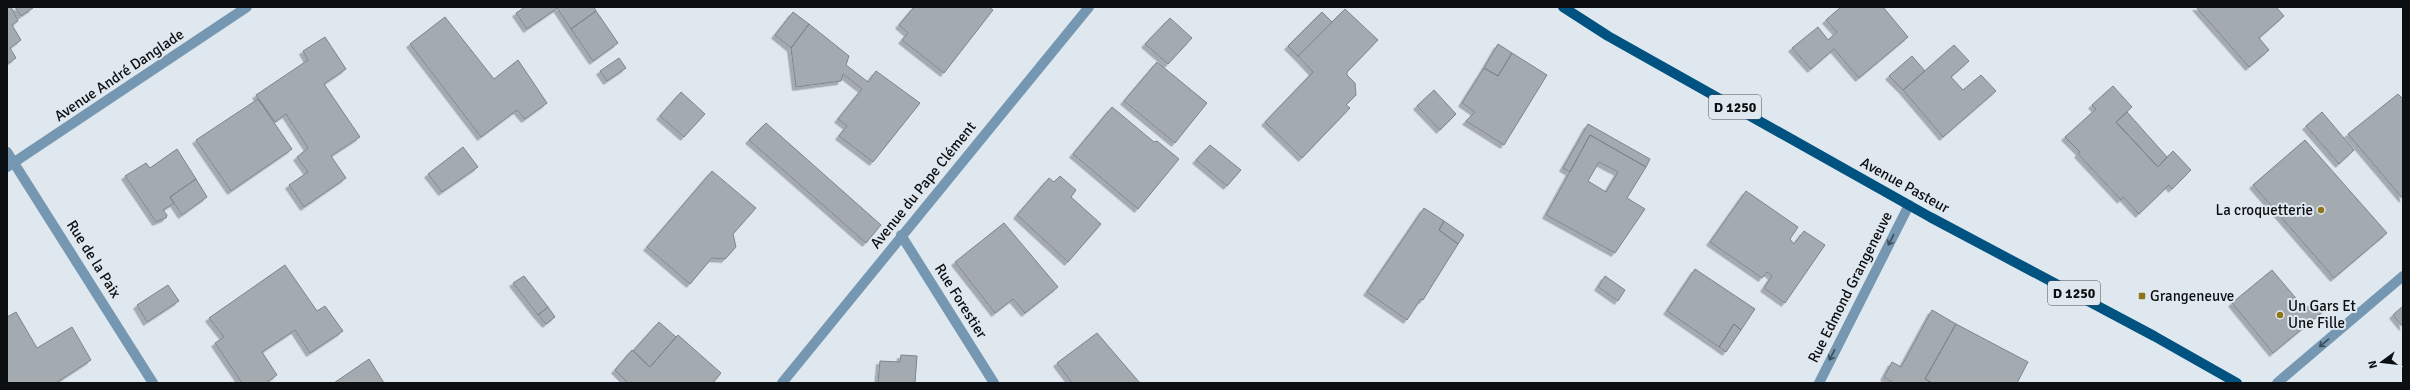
<svg xmlns="http://www.w3.org/2000/svg" width="2410" height="390" font-family="Signika,sans-serif">
<style>
.building{fill:#a3abb1;stroke:#7d858b;fill-rule:evenodd;filter:url(#shadow)}
.lines{fill:none;stroke-linecap:round;stroke-linejoin:round}
.street{stroke:#7597b1;stroke-width:10}
.primary{stroke:#005280;stroke-width:10}
.oneway{stroke:#3b4c59}
.poi-dot{fill:#8f761b;stroke:#e0e8ef;stroke-width:1.5}
.labels{text-anchor:middle;dominant-baseline:central;stroke-width:4;stroke-linejoin:round;paint-order:stroke}
.shield{fill:#e0e8ef;stroke:#4c5054;stroke-width:1}
.shield-label{font-size:14px;font-weight:bold;fill:#0c0f11}
.street-label{font-size:15px;fill:#0c0f11;stroke:#e0e8ef}
.poi-label{font-size:15px;fill:#0c0f11;stroke:#e0e8ef;text-anchor:start}
</style>
<defs>
<filter id="shadow"><feDropShadow dx="-3.5" dy="3.5" stdDeviation="0" flood-color="#0004"/></filter>
</defs>
<rect width="100%" height="100%" fill="#e0e8ef"/>
<path class="building" d="M7,7H11L18,21L12,25L21,40L10,48L16,58L7,64Z
M15,7H32L33,8L21,16Z
M525,7H559L527,29L516,13Z
M559,7H594L596,11L571,29L557,8Z
M914,7H989L993,10L944,73L902,40L908,33L899,25Z
M1841,7H1883L1908,37L1859,78L1834,49L1811,69L1792,48L1818,27L1828,40L1837,32L1826,20Z
M2196,7H2276L2284,16L2259,38L2269,50L2249,67Z
M1345,9L1378,40L1347,72V75L1355,83L1356,95L1346,105L1350,108L1302,158L1265,122L1313,72L1298,56Z
M596,11L618,43L593,61L571,29Z
M793,12L809,24L791,48L775,35Z
M1322,12L1332,22L1298,56L1288,46Z
M445,17L494,79L518,60L547,103L525,119L517,110L481,137L410,44Z
M1170,18L1192,38L1168,64L1145,44Z
M809,24L849,56L846,65L868,82L876,71L920,103L873,162L839,136L847,126L838,119L862,89L843,74L841,81L796,87L791,48Z
M325,37L346,69L324,84L360,137L331,156L346,178L304,207L289,185L308,172L297,157L308,148L286,114L275,122L256,95L308,60L303,51Z
M1498,44L1512,53L1498,76L1484,68Z
M1954,45L1969,61L1951,77L1963,90L1981,75L1996,91L1943,137L1903,90Z
M1512,53L1547,75L1504,145L1466,121L1475,112L1462,103L1484,68L1498,76Z
M1912,56L1925,71L1903,90L1889,76Z
M619,58L626,68L607,81L600,71Z
M1157,62L1207,103L1175,143L1124,101Z
M2113,86L2132,107L2116,122L2158,167L2173,151L2191,170L2172,189L2169,185L2139,214L2123,197L2121,200L2078,154L2080,152L2065,137L2096,109L2092,105Z
M1434,90L1456,114L1440,130L1417,106Z
M681,92L705,114L684,137L660,116Z
M2398,94L2403,99V199L2348,134Z
M258,99L292,149L231,191L196,140Z
M1112,107L1154,142L1157,141L1179,159L1138,209L1073,154Z
M2127,112L2167,157L2158,167L2116,122Z
M2322,112L2354,150L2339,164L2306,126Z
M766,123L881,225L866,243L749,140Z
M1588,124L1650,159L1646,167L1590,135L1570,172L1563,168Z
M1590,135L1646,167L1627,198L1645,209L1615,253L1546,215ZM1599,162L1618,172L1606,192L1588,181Z
M2305,140L2387,233L2334,278L2253,185Z
M1210,145L1241,170L1227,186L1196,160Z
M463,147L478,167L442,192L428,174Z
M177,149L196,179L170,197L174,203L163,210L167,215L166,218L156,222L125,176L146,163L150,168Z
M712,171L756,208L733,234L736,247L725,259L712,258L690,284L647,247Z
M1060,176L1076,190L1071,197L1101,224L1068,262L1017,215L1049,178L1054,182Z
M196,179L207,197L182,215L170,197Z
M1746,191L1798,227L1790,239L1794,244L1804,231L1825,245L1785,303L1764,288L1772,276L1767,272L1762,278L1710,242Z
M1424,208L1444,221L1439,230L1458,244L1423,300L1421,299L1407,320L1367,292Z
M1444,221L1464,235L1458,244L1439,230Z
M1004,223L1058,287L1025,313L1013,299L995,313L955,262Z
M285,265L317,311L325,306L343,331L310,353L295,330L262,352L277,375L266,383H242L215,343L224,337L209,318Z
M1695,269L1755,309L1741,330L1734,324L1719,347L1667,311Z
M2272,270L2305,309L2317,299L2326,309L2273,353L2232,303Z
M524,276L548,307L538,315L513,283Z
M1605,276L1625,290L1618,301L1598,287Z
M168,285L179,301L147,322L137,305Z
M2403,306V327L2393,315Z
M548,307L555,317L546,324L538,315Z
M1932,310L1956,324L1925,379L1932,383H1893L1884,377L1892,362L1901,367Z
M16,312L37,348L72,327L91,360L56,383H7V317Z
M659,322L676,337L650,367L633,351Z
M1734,324L1741,330L1726,352L1719,347Z
M1956,324L2028,362L2017,383H1932L1925,379Z
M1097,333L1140,383H1072L1057,363Z
M678,335L721,373L713,383H628L615,370L632,350L650,367Z
M901,355L917,356L915,383H878L880,361L900,362Z
M369,359L384,383H334Z"/>
<g class="lines">
<path class="street" d="M7,152L153,383
M7,167L247,7
M901,235L994,383
M782,383L1089,7
M1819,383L1909,205
M2277,383L2403,276"/>
<path class="primary" d="M1563,7L1608,36L1930,217L2154,336L2237,383"/>
</g>
<defs><path id="oneway-shaft" d="M-6 0H5M1.5-3L5.5 0L1.5 3" fill="none" stroke-width="1.6" stroke-linecap="round" stroke-linejoin="round"/></defs>
<g class="oneway">
<use href="#oneway-shaft" transform="translate(1891 240) rotate(117)"/>
<use href="#oneway-shaft" transform="translate(2324 343) rotate(140)"/>
<use href="#oneway-shaft" transform="translate(1832 355) rotate(117)"/>
</g>
<g class="poi-dot">
<circle cx="2321" cy="210" r="4"/>
<rect x="2138" y="292" width="8" height="8" rx="2"/>
<circle cx="2280" cy="315" r="4"/>
</g>
<g class="labels">
<g class="shield">
<rect x="1709" y="95" width="52" height="24" rx="3"/>
<rect x="2048" y="281" width="52" height="24" rx="3"/>
</g>
<g class="shield-label">
<text x="1735" y="107">D 1250</text>
<text x="2074" y="293">D 1250</text>
</g>
<g class="street-label">
<text transform="translate(119 75) rotate(-34)">Avenue André Danglade</text>
<text transform="translate(923 185) rotate(-51)">Avenue du Pape Clément</text>
<text transform="translate(1905 185) rotate(29)">Avenue Pasteur</text>
<text transform="translate(94 259) rotate(58)">Rue de la Paix</text>
<text transform="translate(1850 287) rotate(-63)">Rue Edmond Grangeneuve</text>
<text transform="translate(961 301) rotate(58)">Rue Forestier</text>
</g>
<g class="poi-label">
<text x="2313" y="210" text-anchor="end">La croquetterie</text>
<text x="2150" y="296">Grangeneuve</text>
<text x="2288" y="306">Un Gars Et<tspan x="2288" dy="17">Une Fille</tspan></text>
</g>
</g>
<rect width="2410" height="390" fill="none" stroke="#0c0f11" stroke-width="16"/>
<g transform="translate(2382 362) rotate(255)" stroke="#e0e8ef" stroke-width="3" paint-order="stroke">
<path d="M0-3L7 15L0 10L-7 15Z" fill="#0c0f11"/>
<text y="-6" font-size="11" font-weight="bold" text-anchor="middle" fill="#0c0f11">N</text>
</g>
</svg>
